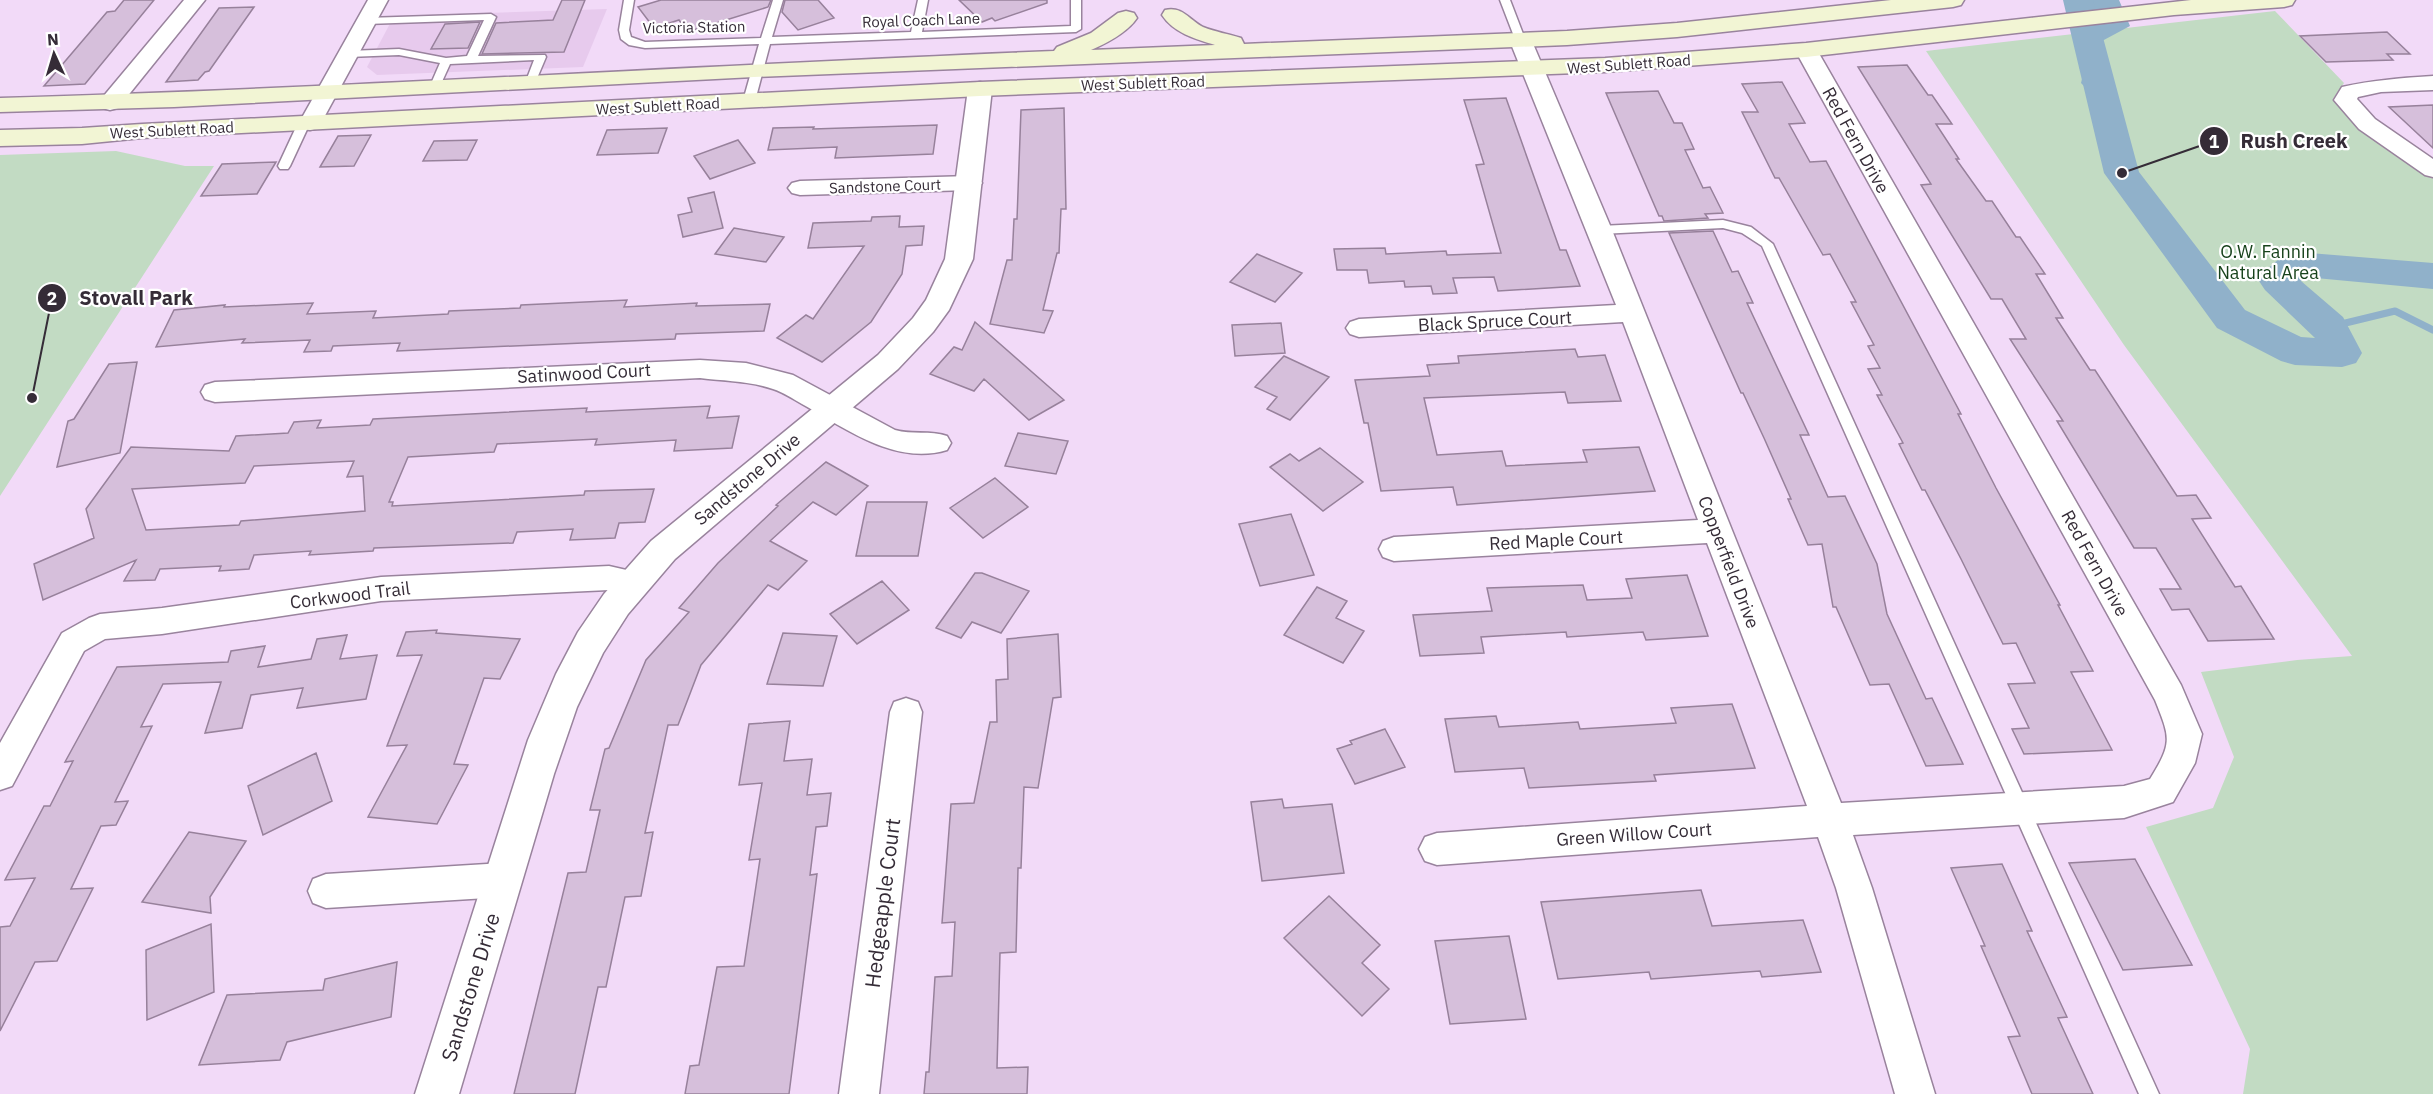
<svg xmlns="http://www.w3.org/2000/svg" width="2433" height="1094" font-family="'IBM Plex Sans',sans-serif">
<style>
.built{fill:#e7caed}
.green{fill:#c2dbc3}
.water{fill:#90b1ca}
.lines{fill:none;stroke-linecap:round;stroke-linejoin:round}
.stream{stroke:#90b1ca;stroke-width:7}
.river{fill:#90b1ca;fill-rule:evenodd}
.building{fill:#d6bfdb;stroke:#97819b;stroke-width:1.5;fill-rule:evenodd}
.service-casing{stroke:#99839d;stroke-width:3}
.minor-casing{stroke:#99839d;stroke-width:3}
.tertiary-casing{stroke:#99839d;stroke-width:3}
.secondary-casing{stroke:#99839d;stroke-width:3}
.service{fill:#fff;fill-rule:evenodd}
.minor{fill:#fff;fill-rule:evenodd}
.tertiary{fill:#fff;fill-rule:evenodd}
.secondary{fill:#f2f5d4;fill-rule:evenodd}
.labels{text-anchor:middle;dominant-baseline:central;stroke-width:4.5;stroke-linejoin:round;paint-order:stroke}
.far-street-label{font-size:15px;fill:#352c37;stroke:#fff}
.street-label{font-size:18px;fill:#352c37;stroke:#fff}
.park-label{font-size:18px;fill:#17421b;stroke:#fff}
.near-street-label{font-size:21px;fill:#352c37;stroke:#fff}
.leader{fill:none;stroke:#352c37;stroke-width:2}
.callout-dot{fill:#352c37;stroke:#fff;stroke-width:2}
.mark-label{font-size:18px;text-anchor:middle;font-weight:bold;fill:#fff}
.callout-label{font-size:20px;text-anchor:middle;font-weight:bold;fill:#352c37;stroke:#fff;stroke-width:4.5;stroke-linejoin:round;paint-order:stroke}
</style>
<rect width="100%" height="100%" fill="#f2daf8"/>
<path class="built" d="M607,9L583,67L377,75L367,67L394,16Z"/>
<path class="green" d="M2275,11L2344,83L2333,99L2396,153L2433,173V1094H2243L2250,1049L2146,827L2213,808L2234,757L2201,672L2297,660L2352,656L2124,345L1926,51Z
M116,151L185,166H214L0,496V155Z"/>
<path class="water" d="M2068,0H2119L2130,26L2102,41L2113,116L2101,115L2087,98L2088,90L2081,83L2083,75L2079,67L2082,55Z"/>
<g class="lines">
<path class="stream" d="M2329,327L2395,311L2433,330"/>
<path class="river" d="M2063,0H2093L2139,172L2245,310L2301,337L2315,338L2265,290L2259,281C2268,266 2280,256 2297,252L2433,263V289L2305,277L2301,281L2343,317L2362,353L2356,363L2342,367L2295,365L2281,361L2217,328L2104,173Z"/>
</g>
<path class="building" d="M124,0H154L85,84L44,86L107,12L115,11Z
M562,0H585L564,52L482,54L496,23L553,20Z
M661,0H771L768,7L687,32L679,20L654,28L638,7Z
M785,0H818L834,18L798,30L782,12Z
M959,0H1047V3L995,21L992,18L982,22Z
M254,7L209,71L205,72L198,80L166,82L219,8Z
M480,22L468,48L431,49L445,24Z
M2387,32L2410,54H2387L2393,60L2326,62L2300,36Z
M1907,65L1928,95H1932L1952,124H1936L1959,159H1956L1986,201H1992L2016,237H2020L2045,274H2036L2063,318H2056L2090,370H2095L2177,496L2196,495L2211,518L2192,519L2235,587L2241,586L2274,639L2208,641L2189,609L2172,610L2160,589H2181L2156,548H2134L2057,421H2063L2010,339H2026L2002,299H1991L1921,185L1931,184L1858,67Z
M1782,82L1805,123L1789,124L1810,162L1826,161L1961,414H1958L1996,488L2060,605H2058L2093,671L2071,672L2112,750L2024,754L2012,729L2029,728L2008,684L2035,683L2016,643L2003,644L1961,559L1925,490H1922L1899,444L1903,443L1877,395H1882L1868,369L1880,368L1868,346L1874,345L1851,302H1856L1830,254L1823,255L1779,178H1775L1742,112H1758L1742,84Z
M1658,91L1674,123H1682L1694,149L1685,150L1703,188L1710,187L1723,213L1705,214L1708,218L1664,221L1662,216H1659L1606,93Z
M1506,98L1560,250H1566L1580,286L1498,291L1494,277L1453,278L1457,293L1433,294L1431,286L1405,287L1404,281L1369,283L1367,270H1337L1334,249L1385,248L1386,254L1446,251L1447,255L1501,253L1476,165L1484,164L1464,100Z
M2433,105V148L2389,107Z
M1064,108L1066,209H1061L1059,253H1057L1043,310L1053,311L1044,333L990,324L1007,260H1012L1014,219H1017L1021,110Z
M937,125L933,154L835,158L837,147L768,150L773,128L814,127L813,129Z
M667,128L658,153L597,155L607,130Z
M371,135L354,166L320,167L338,136Z
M477,140L467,160L423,161L434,141Z
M738,140L755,163L710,179L694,156Z
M276,162L257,194L201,196L222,164Z
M714,192L723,228L683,237L678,215L692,212L688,198Z
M900,216L899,227L924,226L922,245L906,246L902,274L871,322L822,362L777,338L806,315L813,319L864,246L808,248L813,223L871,221L872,217Z
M734,228L784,237L766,262L715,254Z
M1713,231L1732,272L1738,271L1753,303H1747L1809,435H1800L1828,497L1845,496L1877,564L1887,614L1926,699L1932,698L1963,764L1926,766L1889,684L1870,685L1836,607H1833L1822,544L1808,545L1788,499H1791L1764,438L1743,393H1741L1669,233Z
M1257,254L1302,273L1275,302L1230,282Z
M627,300L624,307L697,303L696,306L770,304L764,331L676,334L675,339L397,351L400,343L333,346L331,351L304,352L310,340L242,343L245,339L156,347L174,310L225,305L224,307L313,303L307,314L376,311L373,318L448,314L449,311L520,308L521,305Z
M975,322L1064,400L1029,420L984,379L974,391L930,374L954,347L962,350Z
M1281,323L1285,353L1235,356L1232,325Z
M1575,349L1578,357L1605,355L1621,401L1568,403L1565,392L1424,398L1437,455L1502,451L1506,466L1587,462L1583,450L1639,447L1655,491L1457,505L1453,487L1381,491L1368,423H1364L1355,380L1430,376L1427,365L1459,363L1458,356Z
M1284,356L1329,377L1290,420L1267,409L1277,397L1255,387Z
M137,362L120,453L57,467L68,421L74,419L109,364Z
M710,406L707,418L739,416L732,448L674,451L676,440L595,445L597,439L497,444L494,452L408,457L389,502H393L392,506L584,495L585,491L654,489L645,522L619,523L615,538L570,540L573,529L517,532L513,543L374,548L373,551L309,555L311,551L254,555L249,569L219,571L221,566L160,569L155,580L124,581L136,560L43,600L34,564L94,538L86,509L131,447L229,451L236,436L288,433L294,422L321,420L317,428L370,425L373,419L587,408L586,412ZM354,461L347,477L363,476L365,511L241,521L239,525L146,530L132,489L245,483L254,466Z
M1018,433L1068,441L1056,474L1005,466Z
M1320,448L1363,482L1323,511L1270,467L1290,454L1299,461Z
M826,462L868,486L836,515L813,502L770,541L807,561L778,590L768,585L701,665L678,725H668L645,833L653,832L641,896L625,897L606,987H598L575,1094H514L568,873L586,872L600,810H590L605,749L609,748L646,660L689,612L679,608L718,563L778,506L776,505Z
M995,478L1028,507L983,538L950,508Z
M867,502H927L918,556H856Z
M1291,514L1314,575L1260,586L1239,524Z
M975,573H982L1029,591L1001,633L972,622L961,638L936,628Z
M1687,575L1708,636L1646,640L1643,632L1567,637L1566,632L1481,637L1484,653L1420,656L1413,615L1492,611L1487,588L1583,585L1587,600L1632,598L1626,579Z
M882,581L909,610L857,644L830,614Z
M1317,587L1347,601L1336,618L1364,631L1343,663L1284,635Z
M437,630L436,633L520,639L500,679L484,678L454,764L468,765L437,824L368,817L407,745L387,746L422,655L397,656L406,632Z
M783,633L837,636L823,686L767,684Z
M1058,634L1061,697L1053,698L1038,788L1024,787L1021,868H1018L1016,952L1000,953L997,1068L1028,1067L1027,1094H924L926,1072H929L935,977L952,976L955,922L942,923L951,804L974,803L990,722H997L996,680L1008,679L1007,639Z
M347,635L340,659L377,655L366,699L297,708L303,688L251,695L242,728L205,733L221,682L163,684L141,727L152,726L115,802L128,801L116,825L101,826L71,889L93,888L57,961L35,962L0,1031V927L10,926L35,878L5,880L44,806H50L73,761L65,762L117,667L228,662L231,651L265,646L258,667L311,659L317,639Z
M1732,704L1755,768L1654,775L1656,781L1529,788L1524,768L1455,772L1445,719L1496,716L1499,727L1578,722L1580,729L1676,723L1671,708Z
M790,721L784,761L812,759L807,795L831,793L827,826L816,827L810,875L817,874L789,1094H685L690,1066L699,1065L717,967L744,966L760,859L749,860L762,783L739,785L749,724Z
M1385,729L1405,767L1355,784L1337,749L1352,744L1350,741Z
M316,753L332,801L263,835L248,786Z
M1282,799L1284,808L1332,804L1344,873L1262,881L1251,802Z
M189,832L246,841L210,897L211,913L142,902Z
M2135,859L2192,965L2123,970L2069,863Z
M2002,864L2032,931H2027L2067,1017L2058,1018L2093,1094H2032L2008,1037L2020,1036L1981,946H1985L1951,868Z
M1701,890L1712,926L1803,920L1821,972L1762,977L1760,971L1651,979L1649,972L1558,979L1541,902Z
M1329,896L1380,945L1362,963L1389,989L1362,1016L1284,938Z
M211,924L214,992L147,1020L146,950Z
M1509,936L1526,1019L1450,1024L1435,941Z
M397,962L391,1017L287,1042L280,1060L199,1065L227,995L323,990L325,979Z"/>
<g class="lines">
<g class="service-casing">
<path id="service" d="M624,0H634L629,30L631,37L645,42L761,38L773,0H783L772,37L911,32L918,0H928L922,32L1071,26V0H1081V29L1076,32L770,44L755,101L749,104L743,101L759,44L645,48L629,45L621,39L619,30Z
M1500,0H1510L1525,39L1524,41L1515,39Z
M491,14L496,17L478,56L545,55L546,57L535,83H527L526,81L534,60L450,64L440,86L435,89L430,86L440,63L399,55L348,57L343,54L348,51L399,49L446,58L467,56L484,20L366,24L361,21L366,18Z
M304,120L310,123L290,166L288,169H280L278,166L298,123Z
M1723,220L1751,227L1773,244L2159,1094H2139L1762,246L1742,233L1723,228L1600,234L1594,230L1600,226Z"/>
</g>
<g class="minor-casing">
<path id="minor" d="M184,0H205L118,108L110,110L102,108L99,103L102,98Z
M368,0H388L321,123L318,128L310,130L302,128L299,123Z
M1520,33L1527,35L1531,39L1612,230L1841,803L2124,786L2150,779C2173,742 2170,738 2155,700L1795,50L1798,45L1806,44L1814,45L1817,50L2181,685L2202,734L2195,763L2173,802L2124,818L1853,835L1872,888L1935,1094H1895L1836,888L1818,837L1437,865L1425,861L1419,849L1425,837L1437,833L1807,806L1707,543L1394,561L1383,557L1379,549L1383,541L1394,537L1698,520L1623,322L1359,337L1350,334L1346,328L1350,322L1359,319L1616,305L1509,39L1513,35Z
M2433,76V90L2381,92L2358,97L2357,99L2375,119L2433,159V177L2425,175L2359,129L2334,100L2342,87C2373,80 2402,78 2433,76Z
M970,176L978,178L982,183L978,188L970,190L800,195L792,193L788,188L792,183L800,181Z
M700,360L746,363L793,375L895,430C912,435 930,430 947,436L951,443L947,450C895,466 845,428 802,404C793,399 783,392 773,389C749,381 725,381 700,378L215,402L205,399L201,392L205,385L215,382Z
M609,566L644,574L648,583L644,592L633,595L609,590L381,601L162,634L105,639L84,651L12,786L0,790V743L62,633L89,618L100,614L162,608L381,577Z
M906,698L918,702L922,712L879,1094H839L890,712L894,702Z
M503,863L516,868L521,880L516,892L503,897L326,908L313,903L308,891L313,879L326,874Z"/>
</g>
<g class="tertiary-casing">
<path id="tertiary" d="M980,82L989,84L992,89L973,259L949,310L933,332L898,369L675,559L628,614L603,653L577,707L554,774L459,1094H415L528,740L556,674L578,632L604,594L651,541L878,355L913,318L926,300L945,259L968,89L971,84Z"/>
</g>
<g class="secondary-casing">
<path id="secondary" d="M1891,0H1964L1961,5L1953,7L1677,37L1567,45L754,77L174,107L0,112V98C351,88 703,65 1054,51L1057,47L1091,33L1118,13L1126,11L1134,13L1137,18C1127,33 1107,43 1091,50L1215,45C1195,39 1174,33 1162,15L1165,10C1183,6 1189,20 1203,27C1215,32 1229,34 1241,38L1244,44L1567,31L1677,23Z
M2191,0H2295L2292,5L2284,7L2174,15L1806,57L1605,72L980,96L142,138L82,144L0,146V130L82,128L142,124L980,82L1605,58L1806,43Z"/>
</g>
<use href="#service" class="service"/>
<use href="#minor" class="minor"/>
<use href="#tertiary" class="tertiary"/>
<use href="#secondary" class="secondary"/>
</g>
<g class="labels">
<g class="far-street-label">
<text transform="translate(921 20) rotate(-2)">Royal Coach Lane</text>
<text transform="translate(694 27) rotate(-1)">Victoria Station</text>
<text transform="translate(1629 64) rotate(-4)">West Sublett Road</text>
<text transform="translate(1143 83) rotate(-2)">West Sublett Road</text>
<text transform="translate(658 106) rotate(-3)">West Sublett Road</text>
<text transform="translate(172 130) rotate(-3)">West Sublett Road</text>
<text transform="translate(885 186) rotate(-2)">Sandstone Court</text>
</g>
<g class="street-label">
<text transform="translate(1856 140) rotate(61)">Red Fern Drive</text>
<text transform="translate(1495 321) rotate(-3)">Black Spruce Court</text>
<text transform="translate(584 373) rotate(-3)">Satinwood Court</text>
<text transform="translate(747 479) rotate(-40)">Sandstone Drive</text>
<text transform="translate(1556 540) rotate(-3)">Red Maple Court</text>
<text transform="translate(1729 562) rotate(69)">Copperfield Drive</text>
<text transform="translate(2095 563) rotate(61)">Red Fern Drive</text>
<text transform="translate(350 595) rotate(-7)">Corkwood Trail</text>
<text transform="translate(1634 834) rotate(-4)">Green Willow Court</text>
</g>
<g class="park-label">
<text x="2268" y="251">O.W. Fannin<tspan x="2268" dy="21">Natural Area</tspan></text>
</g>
<g class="near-street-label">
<text transform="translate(882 903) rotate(-83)">Hedgeapple Court</text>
<text transform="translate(470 987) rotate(-73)">Sandstone Drive</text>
</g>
</g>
<path class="leader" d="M2122 173L2214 141M32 398L52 298"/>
<g class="callout-dot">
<circle cx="2122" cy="173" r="6"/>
<circle cx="32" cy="398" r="6"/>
<circle cx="2214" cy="141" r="15"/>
<circle cx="52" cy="298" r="15"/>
</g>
<g class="mark-label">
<text x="2214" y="148">1</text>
<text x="52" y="305">2</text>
</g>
<g class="callout-label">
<text x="2294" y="148">Rush Creek</text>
<text x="136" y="305">Stovall Park</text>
</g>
<g transform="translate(54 54) rotate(356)" stroke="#ffffff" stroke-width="4.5" paint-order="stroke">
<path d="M0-4.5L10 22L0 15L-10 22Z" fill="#352c37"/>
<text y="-9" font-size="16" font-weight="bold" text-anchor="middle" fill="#352c37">N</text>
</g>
</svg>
